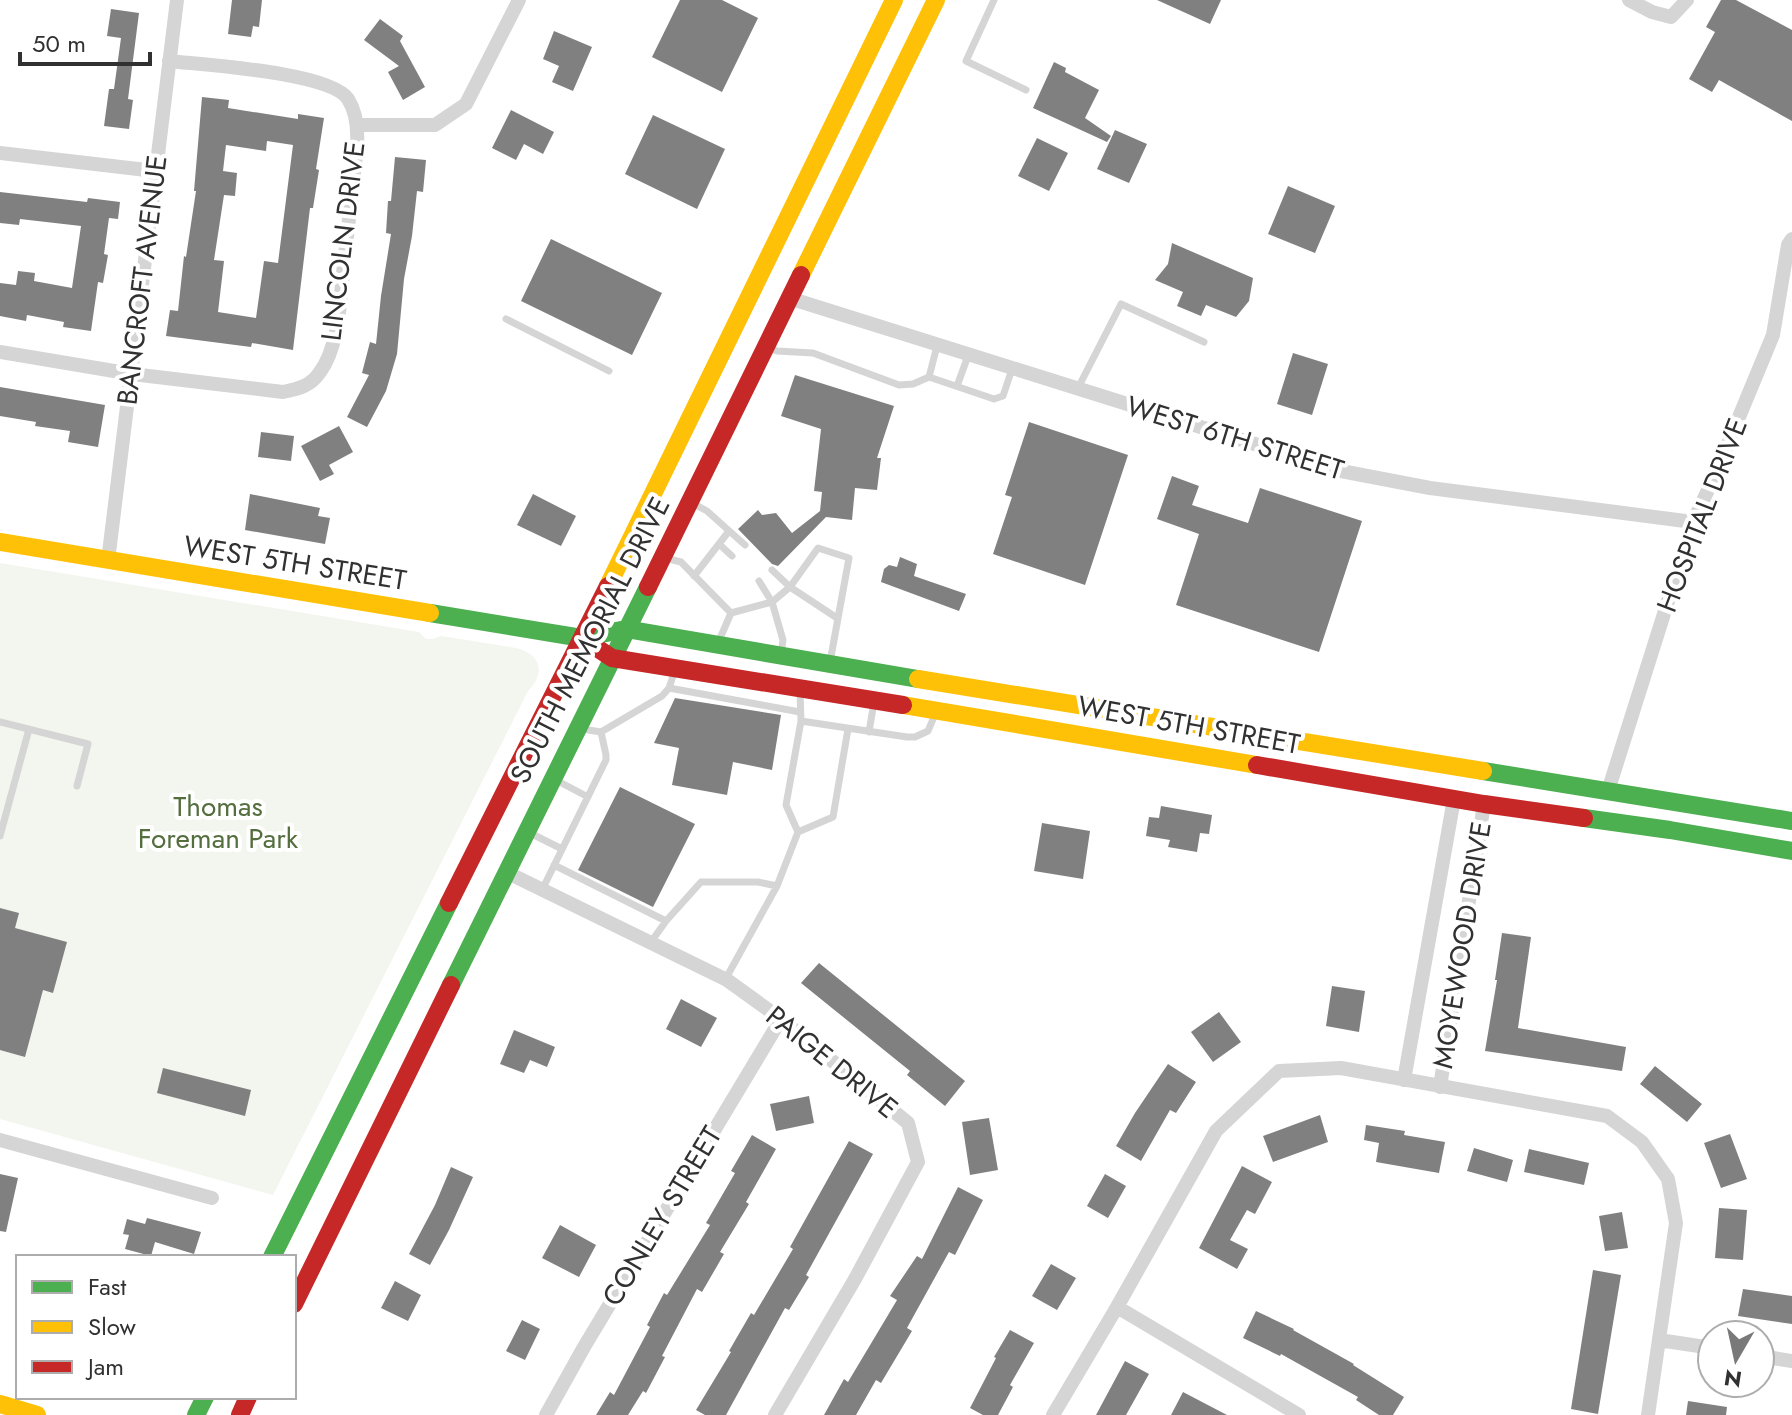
<svg xmlns="http://www.w3.org/2000/svg" width="1792" height="1415" font-family="Jost,sans-serif">
<style>
.green{fill:#f2f6ee}
.building{fill:#808080;fill-rule:evenodd}
.lines{fill:none;stroke-linecap:round;stroke-linejoin:round}
.lane{stroke:#d5d5d5;stroke-width:7}
.street{stroke:#d5d5d5;stroke-width:14}
.fast{stroke:#4caf50;stroke-width:18}
.slow{stroke:#ffc107;stroke-width:18}
.jam{stroke:#c62828;stroke-width:18}
.labels{text-anchor:middle;dominant-baseline:central;stroke-width:8;stroke-linejoin:round;paint-order:stroke}
.street-label{font-size:28px;fill:#313131;stroke:#fff}
.park-label{font-size:28px;fill:#546e3e;stroke:#fff}
</style>
<rect width="100%" height="100%" fill="#fff"/>
<path class="green" d="M0,563L419,632L426,639H433L441,636L516,648C541,654 546,673 528,691L273,1195L0,1119Z"/>
<path class="building" d="M232,0H262L259,27L253,26L251,37L228,34Z
M680,0H722L758,18L722,92L652,57Z
M1157,0H1221L1210,24Z
M1721,0H1736L1792,30V121L1719,80L1712,92L1689,79L1715,32L1706,27Z
M111,9L139,13L128,99L133,100L129,129L104,126L109,89H114L121,38L107,36Z
M380,19L403,36L400,41L425,87L403,100L388,72L399,66L364,40Z
M554,31L592,47L573,91L552,82L559,66L543,59Z
M1054,62L1066,68L1065,72L1099,90L1085,118L1111,136L1107,142L1033,108Z
M202,97L229,100L228,108L298,119V114L324,118L316,169L319,170L313,208H310L293,350L252,343L251,347L166,336L170,310L178,311L184,256L186,257L196,191H194ZM267,141L293,145L278,263L264,261L256,318L218,312L224,261L214,260L224,195L235,196L237,173L223,171L226,145L266,151Z
M511,110L554,132L543,154L524,144L516,160L492,148Z
M653,115L725,149L697,209L625,174Z
M1115,130L1147,144L1129,183L1097,169Z
M1037,138L1068,153L1049,191L1018,176Z
M395,157L426,160L423,192L417,191L412,236L404,279L397,354L386,391L367,427L347,417L369,375L362,373L370,342L376,344L381,296L391,234L386,233L388,201H391Z
M1288,186L1335,206L1315,253L1268,234Z
M0,192L87,202L88,198L120,202L118,219L109,218L104,254L108,255L103,283L98,282L91,331L63,327L64,322L27,315L26,321L0,316V283L16,285L18,271L35,273L34,281L72,288L81,226L20,219L19,225L0,223Z
M551,239L662,293L632,355L521,301Z
M1172,243L1253,278L1249,301L1236,317L1206,305L1201,316L1177,306L1183,292L1155,280L1168,264Z
M1293,353L1328,364L1312,415L1277,404Z
M795,375L894,406L877,458H881L877,490L855,488L852,520L826,517L778,566L772,564L738,529L758,510L762,515L776,513L792,533L820,511L822,492L814,491L821,429L781,416Z
M0,387L105,405L98,447L68,442L70,431L35,426L36,422L0,416Z
M1029,422L1128,455L1085,585L993,554L1012,497L1005,495Z
M339,426L353,452L329,465L334,474L320,481L301,446Z
M261,432L294,436L291,461L258,457Z
M1172,476L1199,486L1192,505L1248,523L1260,488L1362,521L1319,652L1176,605L1199,534L1157,519Z
M250,494L320,508L318,516L330,518L325,544L245,530Z
M533,494L576,516L561,546L517,525Z
M900,557L917,564L914,576L966,594L959,611L881,582L884,569L889,565L897,567Z
M675,698L781,715L772,770L733,762L727,795L672,785L679,748L654,743Z
M620,787L695,824L653,907L578,870Z
M1161,806L1212,815L1209,834L1200,833L1197,852L1168,847L1170,840L1146,836L1149,817L1159,818Z
M1042,823L1090,831L1083,879L1034,871Z
M0,908L19,913L15,928L67,942L53,993L43,990L25,1057L0,1050Z
M1502,933L1531,937L1518,1028L1626,1047L1622,1071L1485,1051L1497,980H1495Z
M819,963L965,1081L945,1106L907,1075L910,1071L801,983Z
M1332,986L1365,991L1359,1032L1326,1026Z
M681,999L717,1018L701,1047L666,1029Z
M1219,1012L1241,1042L1213,1062L1191,1032Z
M514,1030L555,1047L547,1067L530,1060L524,1073L500,1064Z
M1168,1064L1196,1082L1176,1113L1170,1110L1141,1161L1116,1146L1135,1113Z
M1655,1066L1702,1104L1687,1122L1640,1084Z
M163,1068L251,1090L245,1116L157,1093Z
M809,1096L814,1123L776,1131L770,1104Z
M1320,1115L1328,1142L1273,1162L1263,1136Z
M989,1118L998,1170L970,1175L962,1122Z
M1366,1125L1405,1131L1404,1135L1445,1142L1439,1173L1376,1162L1379,1143L1364,1140Z
M1730,1134L1747,1179L1721,1188L1704,1143Z
M752,1135L776,1149L746,1202L749,1204L720,1252L724,1254L702,1292L697,1289L662,1356L665,1357L646,1393L643,1391L628,1415H596L610,1392L614,1395L650,1327L647,1325L664,1293L667,1295L710,1225L706,1223L735,1173L731,1171Z
M849,1141L873,1154L806,1275L809,1277L789,1310L785,1308L726,1415H705L696,1410L731,1352L729,1351L751,1313L754,1315L793,1249L790,1247Z
M1474,1148L1513,1160L1507,1182L1467,1171Z
M1529,1149L1589,1163L1584,1185L1524,1172Z
M1242,1166L1272,1182L1255,1214L1247,1210L1230,1240L1248,1249L1237,1269L1199,1248Z
M451,1167L473,1177L449,1230L430,1265L409,1254L435,1205Z
M0,1174L18,1178L6,1232L0,1231Z
M1105,1174L1126,1186L1108,1218L1087,1206Z
M958,1187L983,1200L955,1255L949,1252L907,1328L912,1331L881,1383L876,1380L856,1415H824L844,1379L848,1382L897,1300L890,1296L917,1256L922,1259Z
M1719,1208L1747,1210L1743,1260L1715,1258Z
M1622,1212L1628,1248L1605,1251L1599,1216Z
M147,1218L201,1232L194,1254L155,1242L151,1256L125,1249L129,1235L123,1234L127,1219L145,1224Z
M560,1225L596,1245L579,1277L542,1258Z
M1051,1264L1076,1278L1057,1310L1032,1296Z
M1593,1270L1621,1275L1598,1414L1571,1409Z
M395,1281L421,1295L408,1321L381,1308Z
M1743,1289L1792,1296V1324L1738,1316Z
M1256,1311L1294,1329L1293,1330L1354,1364L1353,1365L1404,1397L1393,1415H1379L1356,1400L1358,1397L1281,1354L1280,1356L1243,1338Z
M522,1320L540,1329L525,1360L506,1351Z
M1010,1330L1034,1343L1010,1385L1013,1387L998,1415H983L970,1408L996,1358L994,1357Z
M1125,1361L1149,1374L1126,1415H1096Z
M1183,1392L1227,1415H1171Z
M1688,1401L1727,1407L1726,1415H1686Z"/>
<g class="lines">
<path class="lane" d="M994,0L966,61L1026,90
M506,319L609,371
M937,346L929,377L994,399L1003,396L1012,369
M771,349L777,351L813,353L899,385L913,384L929,377
M957,386L968,356
M1078,388L1121,304L1204,342
M694,504L707,511L745,545
M719,544L732,556
M665,558L681,562L731,613L772,602L790,587L772,570
M694,576L729,531
M759,581L772,602L783,640L781,654
M718,643L731,613
M830,662L849,558L818,548L790,587L837,618
M669,688L800,712
M800,691L801,721L907,737H915L928,731L936,712
M0,722L88,744L77,786
M582,729L601,732L662,696L669,688L675,670
M869,732L874,702
M554,779L588,797
M528,832L562,849
M798,832L833,817L848,729
M0,836L29,729
M554,865L666,921L701,882H758L777,886L725,980
M777,886L798,832L786,805L801,721
M542,890L606,760V755L601,732
M651,942L666,921"/>
<path class="street" d="M1629,0L1652,12L1671,17L1687,0
M358,125H435L466,104L519,0
M0,153L155,171
M789,298L1341,471L1430,488L1693,522
M0,352L132,374L283,392C298,389 311,386 320,372C340,345 340,296 344,264C348,225 353,185 357,146C358,130 357,113 348,99C330,72 204,65 169,61
M108,561L177,0
M1608,791L1693,522L1715,475L1773,335L1788,245L1792,239
M506,872L727,980L781,1019L908,1123L918,1162L855,1279L775,1415
M1404,1080L1454,799
M1440,1087L1484,804
M0,1140L212,1198
M1117,1307L1299,1415
M1659,1340L1712,1348
M1760,1356L1792,1361
M546,1415L584,1347L781,1019
M1053,1415L1117,1307L1216,1131L1279,1071L1341,1068L1607,1116L1642,1142L1668,1179L1676,1223L1648,1415"/>
<path class="fast" d="M430,613L582,638
M582,638L626,629L918,679
M1483,771L1792,821
M1584,818L1670,830L1792,851
M451,985L648,587
M272,1257L449,903
M196,1415L205,1397"/>
<path class="slow" d="M801,275L936,0
M0,542L430,613
M608,586L894,0
M918,679L1483,771
M903,705L1257,765
M0,1404L37,1415"/>
<path class="jam" d="M648,587L801,275
M582,638L612,658L903,705
M1257,765L1484,804L1584,818
M449,903L608,586
M294,1304L451,985
M240,1415L248,1397"/>
</g>
<g class="labels">
<g class="street-label">
<text transform="translate(343 241) rotate(-83)">LINCOLN DRIVE</text>
<text transform="translate(142 280) rotate(-83)">BANCROFT AVENUE</text>
<text transform="translate(1235 438) rotate(17)">WEST 6TH STREET</text>
<text transform="translate(1702 515) rotate(-69)">HOSPITAL DRIVE</text>
<text transform="translate(295 563) rotate(9)">WEST 5TH STREET</text>
<text transform="translate(590 640) rotate(-63)">SOUTH MEMORIAL DRIVE</text>
<text transform="translate(1189 725) rotate(10)">WEST 5TH STREET</text>
<text transform="translate(1462 945) rotate(-81)">MOYEWOOD DRIVE</text>
<text transform="translate(832 1062) rotate(39)">PAIGE DRIVE</text>
<text transform="translate(662 1216) rotate(-59)">CONLEY STREET</text>
</g>
<g class="park-label">
<text x="218" y="806">Thomas<tspan x="218" dy="32">Foreman Park</tspan></text>
</g>
</g>
<rect x="16" y="1255" width="280" height="144" fill="#ffffff" stroke="#adadad" stroke-width="2"/>
<rect x="32" y="1281" width="40" height="12" fill="#4caf50" stroke="#adadad" stroke-width="2"/>
<text x="88" y="1295" font-size="24" fill="#313131">Fast</text>
<rect x="32" y="1321" width="40" height="12" fill="#ffc107" stroke="#adadad" stroke-width="2"/>
<text x="88" y="1335" font-size="24" fill="#313131">Slow</text>
<rect x="32" y="1361" width="40" height="12" fill="#c62828" stroke="#adadad" stroke-width="2"/>
<text x="88" y="1375" font-size="24" fill="#313131">Jam</text>
<g transform="translate(1736 1359) rotate(189)"><circle r="38" fill="#ffffff" stroke="#adadad" stroke-width="2"/>
<path d="M0-6L14 30L0 20L-14 30Z" fill="#797979"/>
<text y="-12" font-size="22" font-weight="bold" text-anchor="middle" fill="#313131">N</text>
</g>
<path d="M20 52v12h130v-12" fill="none" stroke="#313131" stroke-width="4"/>
<text x="32" y="52" font-size="24" fill="#313131" stroke="#ffffff" stroke-width="6" paint-order="stroke">50 m</text>
</svg>
